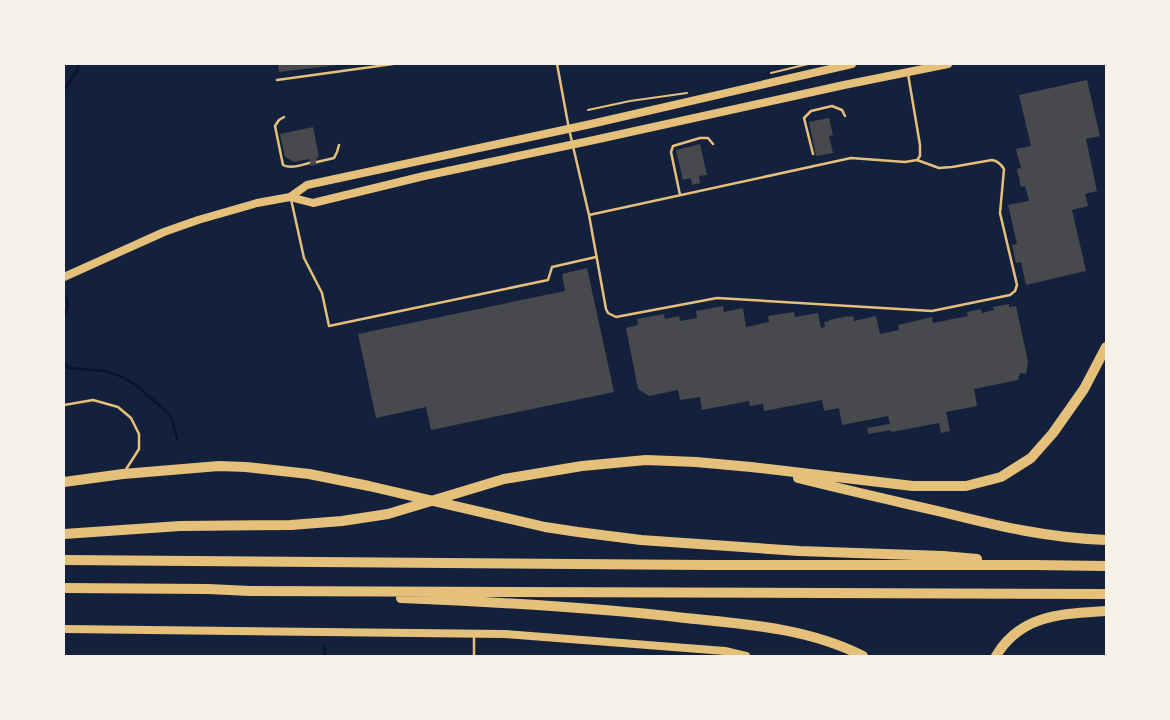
<svg xmlns="http://www.w3.org/2000/svg" width="1170" height="720" font-family="Commissioner,sans-serif">
<style>
.lines{fill:none;stroke-linecap:round;stroke-linejoin:round}
.stream{stroke:#0b132b;stroke-width:2.5}
.building{fill:#48494c}
.path{stroke:#e5c07b;stroke-width:2}
.service{stroke:#e5c07b;stroke-width:2.5}
.secondary{stroke:#e5c07b;stroke-width:8}
.motorway{stroke:#e5c07b;stroke-width:10}
</style>
<rect width="100%" height="100%" fill="#14213d"/>
<g class="lines">
<path class="stream" d="M64,90L77,71L78,64
M64,316L68,306L66,296
M64,363L68,368L105,371L120,376L136,385L169,414L173,423L177,439
M324,656L325,647"/>
</g>
<path class="building" d="M278,64H337V65L279,72Z
M1087,80L1100,136L1086,139L1097,191L1085,194L1088,206L1072,210L1086,271L1026,285L1021,262L1016,263L1012,245L1017,244L1008,205L1029,201L1025,186L1021,187L1017,169L1021,168L1016,149L1031,146L1019,95Z
M829,118L833,135L829,136L833,153L816,156L809,122Z
M313,127L319,157L316,158L318,164L310,166L309,159L294,162L285,157L280,134Z
M700,144L707,175L699,176L700,183L692,185L691,178L683,180L676,150Z
M587,268L614,392L431,430L426,407L376,418L358,334L565,291L562,274Z
M1009,304V307L1016,306L1028,362L1026,374L1020,373L1018,380L974,389L977,406L946,412L950,431L941,433L939,423L891,432V430L868,434L867,428L890,424L888,416L842,425L839,408L824,411L822,400L764,411L763,404L750,406L749,401L702,410L700,397L680,400L678,390L649,396L638,389L626,328L638,325L637,319L664,314L665,319L679,316L680,321L697,318L696,311L723,306L724,312L743,308L746,327L769,322L768,316L794,312L795,317L818,313L821,328L825,327L824,322L829,321V320L848,316V317L853,316L854,321L876,316L880,334L899,330L898,325L932,317L933,323L968,316L967,312L981,309L982,313L994,310L993,307Z"/>
<g class="lines">
<path class="path" d="M771,73L808,64
M588,110L630,101L687,93"/>
<path class="service" d="M557,64L569,129L589,215L851,158L905,162L917,160
M277,80L393,64
M284,117L279,120L275,126L283,165C291,169 301,165 309,163
M813,154L804,118L811,111L832,106L842,110L845,116
M317,162L334,158L337,152L339,145
M680,195L671,152L673,146L700,138H708L713,144
M291,199L304,258L322,293L329,326L548,280L552,267L596,257
M589,215L606,309L608,313L616,317L717,298L932,311L1010,295L1015,291L1017,285L1000,213L1004,169C1001,164 998,161 992,160L952,167L939,168L917,160L920,156V145L908,74
M64,405L93,400L118,407L131,418L139,434V449L125,471
M474,656V635"/>
<path class="secondary" d="M290,197L307,185L591,124L852,64
M64,277L164,232L198,220L257,203L290,197L313,203L424,176L594,140L844,85L948,64
M64,629L505,634L725,651L746,656"/>
<path class="motorway" d="M798,478C846,490 894,501 942,512C997,526 1049,538 1106,540
M64,482L123,474L219,466L246,467L309,474L369,486L545,527L578,532L641,540L799,551L943,556L977,559
M64,534L180,526L291,525L342,521L388,514L504,479L582,466L646,460L696,462L751,467L913,486H966L1001,477L1031,458L1053,433L1084,389L1106,347
M64,560L707,565H1034L1106,566
M64,588L208,589L250,591L1106,594
M401,598C496,602 591,607 685,618C745,624 808,628 863,656
M996,656C1021,614 1062,614 1106,611"/>
</g>
<rect width="1170" height="720" fill="none" stroke="#f6f1e7" stroke-width="130"/>
</svg>
